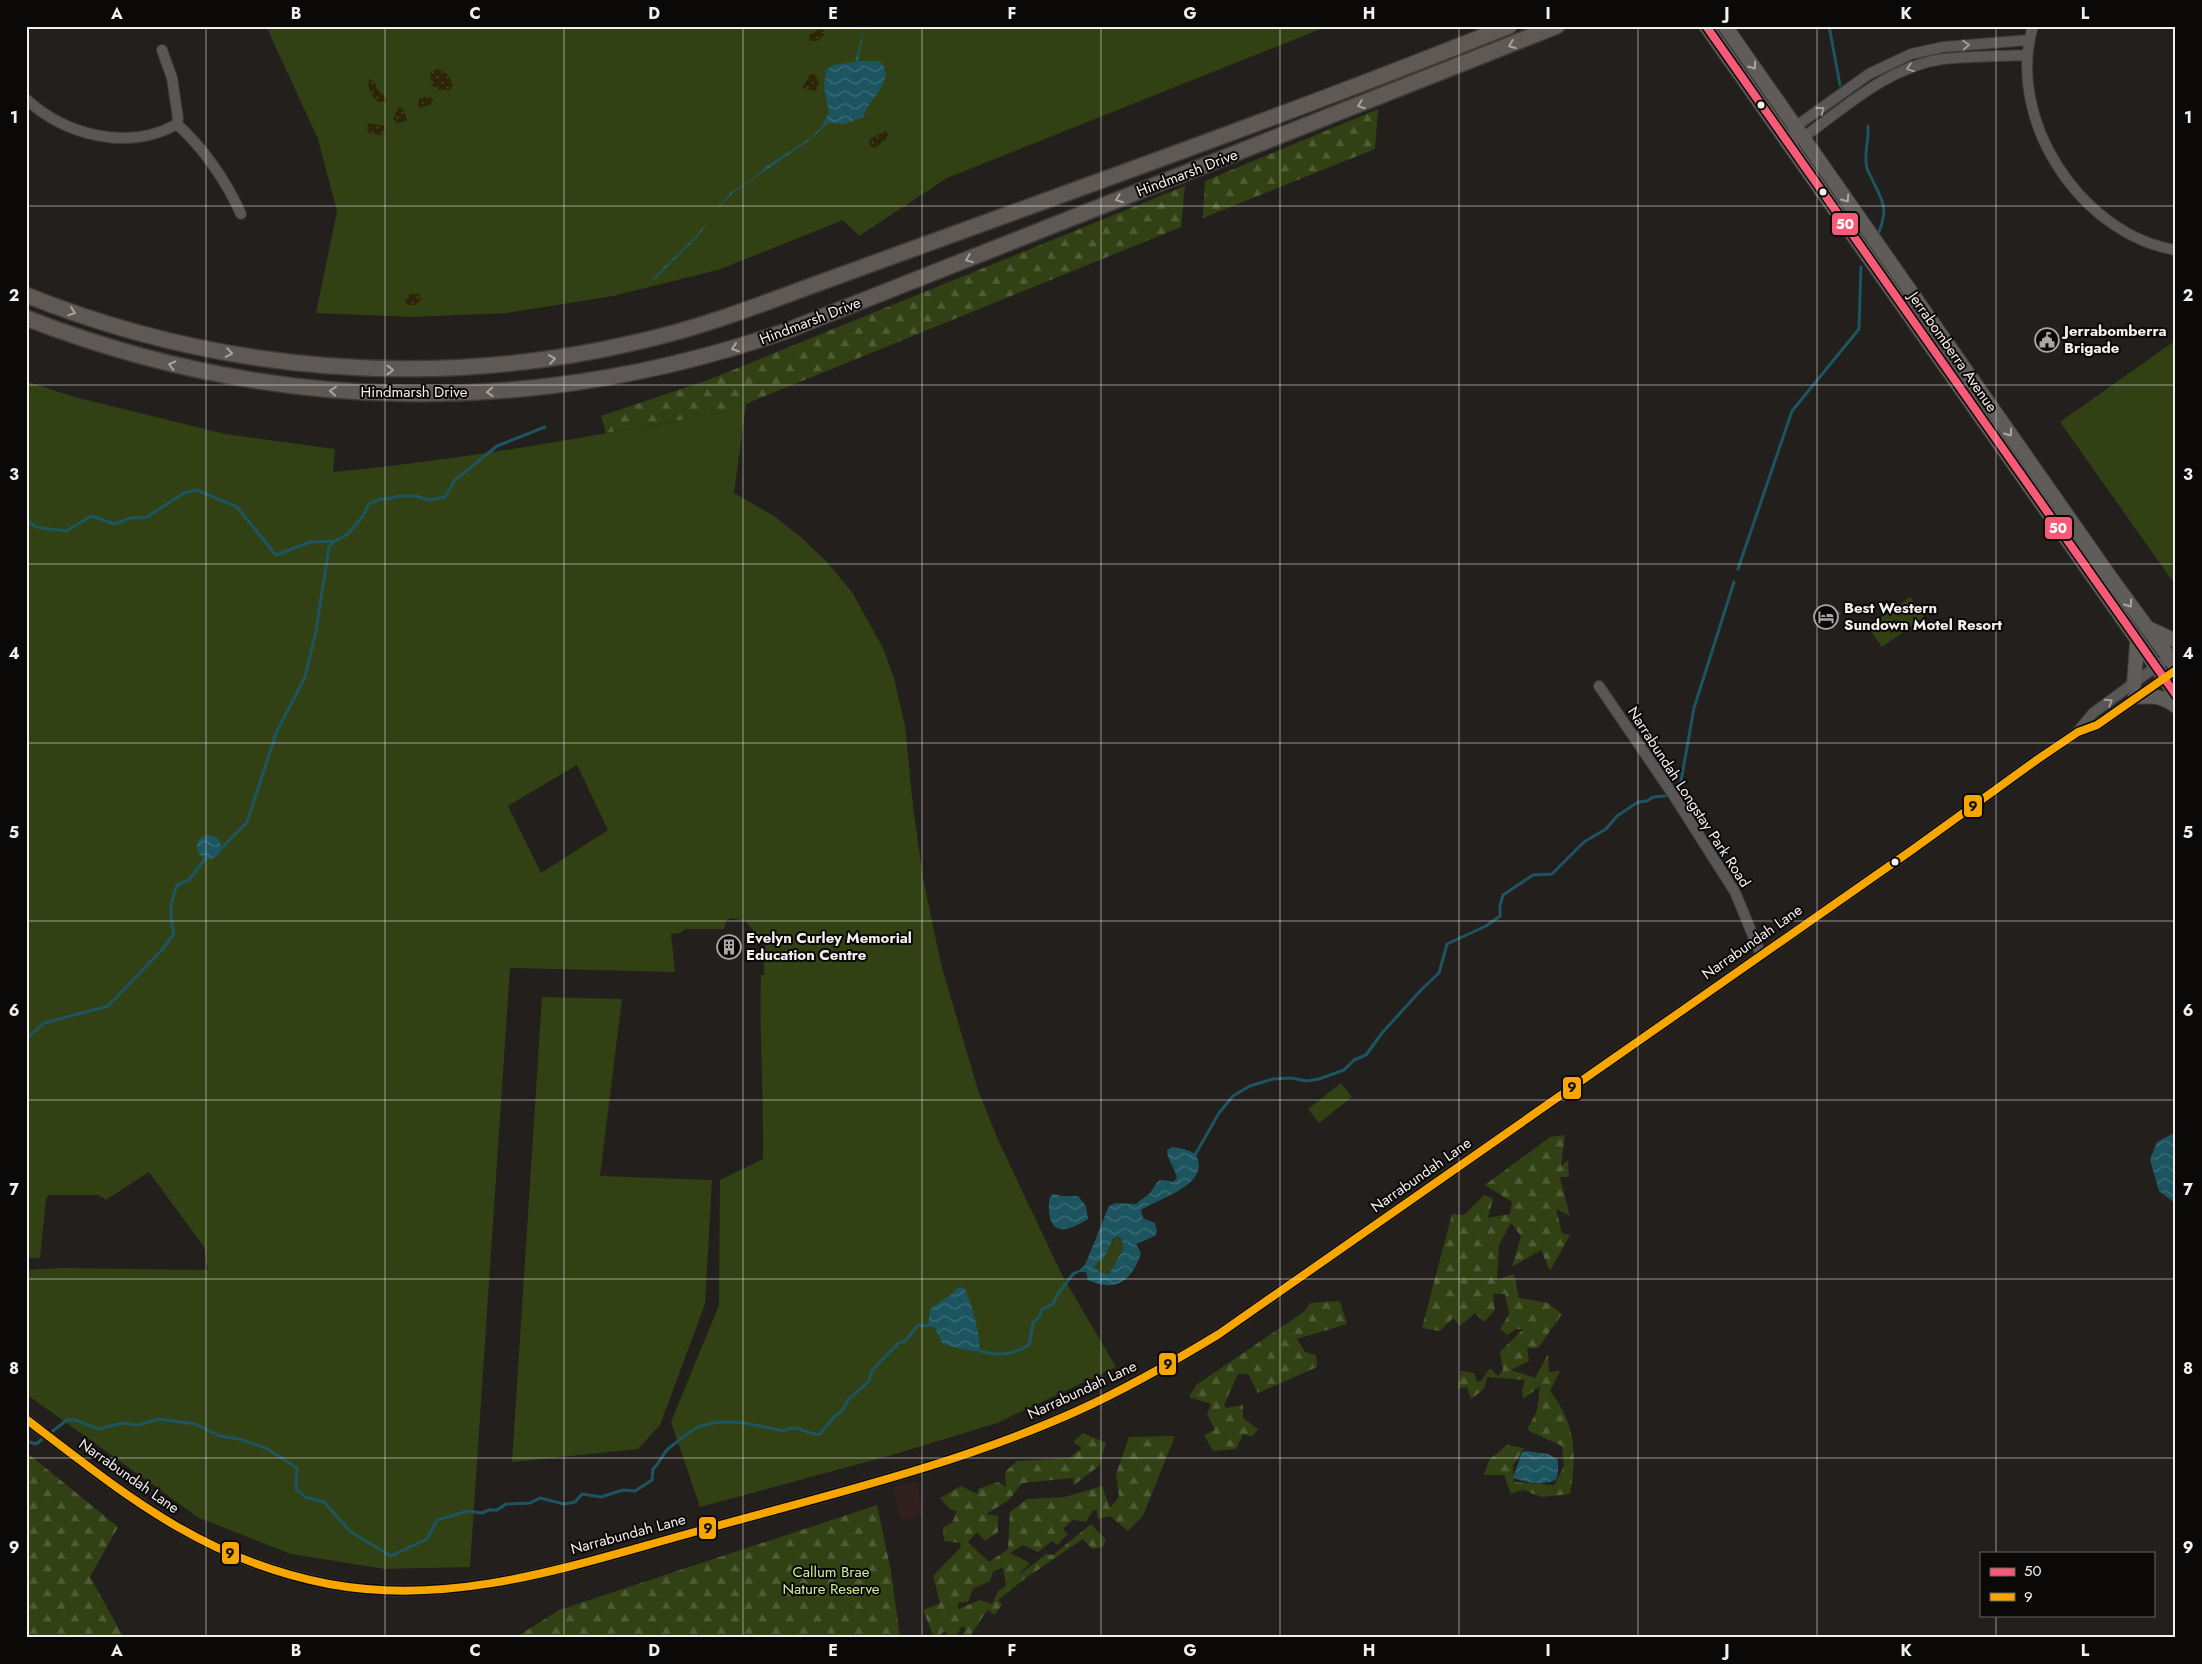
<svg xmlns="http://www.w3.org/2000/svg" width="2202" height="1664" font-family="Jost,sans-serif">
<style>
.industrial{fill:#322020}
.green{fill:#314114;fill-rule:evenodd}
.forest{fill:url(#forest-firs);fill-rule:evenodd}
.sand{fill:url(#sand-dots)}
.water{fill:url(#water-waves);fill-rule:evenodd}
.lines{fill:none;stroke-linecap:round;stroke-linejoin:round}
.stream{stroke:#1c5560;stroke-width:3}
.street-casing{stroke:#3d3b3a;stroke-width:12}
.secondary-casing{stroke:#3d3b3a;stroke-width:16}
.primary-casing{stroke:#3d3b3a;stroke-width:18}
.street{stroke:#595656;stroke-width:10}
.secondary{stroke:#605c5a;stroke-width:14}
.primary{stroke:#5e5954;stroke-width:15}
.bus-1-casing{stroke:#0b0908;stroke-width:11}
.bus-2-casing{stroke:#0b0908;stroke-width:11}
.bus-1{stroke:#f75a77;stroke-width:8}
.bus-2{stroke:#f7a600;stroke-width:8}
.oneway{stroke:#a9a4a2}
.oneway2{stroke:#9f9b9b}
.oneway3{stroke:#aaa6a4}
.grid{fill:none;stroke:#f4f0ef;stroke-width:1;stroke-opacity:0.55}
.bus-dot{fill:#f4f0ef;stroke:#0b0908;stroke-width:2}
.labels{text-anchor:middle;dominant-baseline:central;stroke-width:4;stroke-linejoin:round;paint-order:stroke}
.street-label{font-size:15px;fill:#f4f0ef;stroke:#0b0908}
.poi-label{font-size:15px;font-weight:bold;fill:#f4f0ef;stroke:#0b0908;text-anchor:start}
.park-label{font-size:15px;fill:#cbed9c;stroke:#0b0908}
.line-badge{stroke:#0b0908;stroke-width:2}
.badge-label{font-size:14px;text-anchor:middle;font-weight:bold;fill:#fff}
.pale-badge-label{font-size:14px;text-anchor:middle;font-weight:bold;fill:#111}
.neatline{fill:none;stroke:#f4f0ef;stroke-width:2}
.grid-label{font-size:16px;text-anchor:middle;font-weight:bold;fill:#f4f0ef}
</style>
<defs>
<pattern id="forest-firs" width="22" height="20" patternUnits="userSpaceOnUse" patternTransform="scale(1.25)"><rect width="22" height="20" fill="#314114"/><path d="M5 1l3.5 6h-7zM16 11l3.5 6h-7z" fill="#4f5d36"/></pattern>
<pattern id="sand-dots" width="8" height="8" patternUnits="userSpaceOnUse" patternTransform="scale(1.25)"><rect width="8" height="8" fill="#2c2508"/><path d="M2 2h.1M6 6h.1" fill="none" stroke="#4b452c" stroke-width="1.8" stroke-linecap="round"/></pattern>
<pattern id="water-waves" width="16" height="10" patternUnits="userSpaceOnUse" patternTransform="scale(1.25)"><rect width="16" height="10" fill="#1c5560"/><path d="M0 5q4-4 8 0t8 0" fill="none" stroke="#3e6e77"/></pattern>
</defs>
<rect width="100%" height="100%" fill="#221f1d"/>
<path class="industrial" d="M916,1482L923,1514L900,1519L893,1487Z"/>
<path class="green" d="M266,26H1328L947,178L859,236L843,220L718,270L613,296L507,313L412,317L316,313L337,211L318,139Z
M2176,340V586L2060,422Z
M26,381L71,396L225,434L335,449L333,472C465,460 596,435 726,412L746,404L734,493L774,516L802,538L827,562L852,592L883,648L894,678L905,726L913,806L923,878L941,964L978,1090L999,1142L1062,1275L1116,1367L997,1423L899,1453L700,1507L671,1422L719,1305L720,1180L763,1159C764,1098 759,1036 761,975H764L765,943L745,921L731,918L726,920L724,929H685L680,933L671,934L675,972L510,968L470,1567L385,1569L291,1554L199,1518L26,1394V1270L62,1268L208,1270L204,1247L149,1172L106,1200L98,1195H49L46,1199L40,1258H26ZM577,765L608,830L541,873L508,806Z
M1910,597L1924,617L1882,647L1868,627Z
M542,997L622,999L600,1176L712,1180L705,1304L660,1425L638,1449L512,1462Z
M1341,1083L1352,1097L1319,1123L1308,1109Z
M1118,1236L1122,1239L1123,1249L1109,1274L1100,1272L1095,1268L1096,1264C1107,1255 1108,1242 1118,1236Z"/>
<path class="forest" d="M1378,109L1375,149L1203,218L1205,181Z
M1185,186L1181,227L726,412L606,433L601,416L708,380Z
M1565,1135L1561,1166L1568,1160L1569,1177H1560L1570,1216L1556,1209L1562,1233L1570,1235L1550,1271L1541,1250L1512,1267L1521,1236L1511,1223L1499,1245L1497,1280L1514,1274L1519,1298L1548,1303L1562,1314L1538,1348H1527L1529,1361L1511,1370L1535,1378L1548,1354L1549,1372L1560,1371L1550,1391C1576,1425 1577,1454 1570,1494L1542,1497L1523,1490L1511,1494L1504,1475H1484L1489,1460L1507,1445L1524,1448L1513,1466L1514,1482L1554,1485L1564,1466L1562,1446L1527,1430L1537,1411L1540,1386L1523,1399L1522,1391L1525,1380L1487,1377L1484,1389L1471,1399L1467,1387L1457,1389L1461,1371L1474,1373L1477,1382L1481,1381L1490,1368L1498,1376L1503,1370L1500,1352L1523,1329H1516L1507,1335L1500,1329L1509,1314L1505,1294H1493L1495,1310L1484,1322L1475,1313L1460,1326L1453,1318L1440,1331L1422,1328L1452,1214L1464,1215L1484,1195L1493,1198L1488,1218L1510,1214L1512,1202L1485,1185L1550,1137Z
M1340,1301L1347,1324L1297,1339L1305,1352L1316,1355L1317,1367L1258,1393L1248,1374H1238L1224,1405L1226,1408L1243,1405V1418L1258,1429L1252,1437L1243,1434L1236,1449L1213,1451L1204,1435L1215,1430L1207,1414L1211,1404L1189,1397L1196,1385L1305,1311L1310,1303Z
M1083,1433L1106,1443L1099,1466L1074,1485L1073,1478L1022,1483L1009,1500L986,1514L998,1516V1532L985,1541L977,1532L968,1542L989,1562L1008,1549L1010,1512L1027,1499L1065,1497L1102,1486L1110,1508L1119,1497L1116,1474L1129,1437L1175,1436L1143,1516L1128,1531L1110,1516L1098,1519L1097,1510H1093L1086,1522L1073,1520L1063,1529L1068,1534L1057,1545L1052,1541L1038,1552L1023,1545L1010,1553L1030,1563L1018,1576L1046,1554L1053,1555L1091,1524L1106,1540L1103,1547L1092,1549L1083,1539L1023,1580L998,1600L1002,1605L994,1615L989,1610L986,1612L969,1638H961L966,1629L962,1626L955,1638H952L944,1631L938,1638H934L923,1610L940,1603L933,1576L960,1548L961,1543L944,1541L943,1527L952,1523L957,1511L951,1510L940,1498L961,1486L977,1494L978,1489L998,1482L1006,1487L1005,1472L1017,1461L1069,1458L1082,1448L1073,1442ZM1003,1567L1006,1586L998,1591L992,1604L980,1600L958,1609V1603L968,1602L973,1589L990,1581L993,1572Z
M26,1452L118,1527L90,1577L124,1638H26Z
M877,1505L891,1571L900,1638H515L559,1610Z"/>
<path class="sand" d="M819,29L824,30V35L817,41H810L809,35Z
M437,69C445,71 450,76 453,84L450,90H439L432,85L430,73Z
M810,74H814C819,78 820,86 816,91L802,88Z
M370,79L374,81L379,92L387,98L386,103C375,104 370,94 368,85Z
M428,96L433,99L432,104L420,108L418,105L419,99Z
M399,107L404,110L407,119L404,123H397L393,119Z
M369,123L384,126L385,133L381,135L369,133L366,127Z
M885,131L888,134L887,139L875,148L871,147L869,143L870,139Z
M410,294H419L421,300L415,305H407L405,300Z"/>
<path class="water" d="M865,26L858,61H879C895,73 878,93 870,103C867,107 865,113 863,117L844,124L828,123L811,139L733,193L714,213L698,236L654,280L652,279L697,235L731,192L751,180L767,166L812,137L822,126L829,113L824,87L826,70L833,65L855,62Z
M1835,609L1841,613L1837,617L1835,625H1830L1822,620L1821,613L1825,612L1828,616H1832Z
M197 847a12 12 0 1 1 24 0a12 12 0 1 1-24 0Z
M2172,1134L2176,1135V1204L2159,1191L2150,1160L2157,1142Z
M1172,1147C1181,1149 1195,1149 1198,1160C1206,1186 1156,1200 1141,1210L1143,1218L1155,1223L1157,1231L1155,1236L1136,1244L1141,1253C1132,1281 1116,1293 1088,1280L1086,1272H1077L1085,1265L1109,1206L1116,1203L1136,1204L1150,1193L1158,1181L1164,1180L1173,1182L1177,1178C1175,1168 1167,1160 1167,1150ZM1118,1236L1122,1239L1123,1249L1109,1274L1100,1272L1095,1268L1096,1264L1104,1258L1113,1239Z
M1053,1194L1062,1196H1078L1086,1206L1088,1219C1083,1222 1076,1226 1070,1228C1049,1235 1047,1211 1050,1197Z
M961,1287L965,1289C973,1307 979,1331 980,1351H970L943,1344L934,1327L928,1326L930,1309L953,1293L956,1289Z
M1527,1451L1548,1454L1558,1460V1472L1556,1480C1540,1486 1528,1483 1513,1478L1522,1452Z"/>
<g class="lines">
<path class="stream" d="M1829,26L1840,85
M1868,126C1869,138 1865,150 1866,162C1866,167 1868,172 1871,177C1882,201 1889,205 1879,232
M26,520L36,527L66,531L91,516L115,524L130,518L147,517L184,493L197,490L237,507L276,555L310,542L335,541L348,534L363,516L369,504L380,499H388L398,496H416L429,500L445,497L455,480L497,446L545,427
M1738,569L1792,411L1859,329L1861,267
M1677,788L1681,781L1694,708L1734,582
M218,852L247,822L277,731L305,677L316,631L329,547L335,541
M26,1039L44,1023L108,1006L161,951L174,934C169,915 170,903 177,885L189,880L206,858
M1195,1155L1219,1113L1233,1096L1250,1086L1273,1079L1291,1078L1307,1081L1319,1079L1344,1070L1354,1060L1366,1055L1382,1033L1422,989L1439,973L1447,944L1486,926L1500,916V906L1503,895L1533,875L1552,874L1584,842L1606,829L1617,816L1638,802L1647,801L1653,797L1665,796
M980,1351C999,1356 1012,1355 1029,1345L1033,1323L1040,1316L1041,1310L1053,1304L1057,1295L1073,1274L1077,1272
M26,1441L36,1444L67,1420H76L98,1429L123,1423L139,1425L159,1419L195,1424L220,1436L239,1439L266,1448L297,1468L296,1489L305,1497L324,1502L351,1532L391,1556L427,1539L437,1520L468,1511L482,1513L489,1510H497L506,1504L530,1503L540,1498L564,1504L575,1502L582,1494L601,1497L623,1490L635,1491L652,1480L653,1469C660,1463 662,1454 669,1448C673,1445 692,1430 696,1428C723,1415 757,1426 784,1431C798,1422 806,1436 820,1434L834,1417L842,1411L848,1400L869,1381L872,1371L876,1366L899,1343L905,1341L918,1325L928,1326"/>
<g class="street-casing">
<path id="street" d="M2033,26C2005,119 2081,235 2176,250
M26,99C65,135 128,152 177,124L178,118L172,78L162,50
M177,124C204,149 226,181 241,214
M1797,139L1808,134C1849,104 1891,66 1943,59C1971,56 2000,56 2027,55
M1786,142L1795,127L1869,74L1911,54L1943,47L2029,40
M1599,686L1674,796L1735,892L1761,955
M2078,731L2093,713L2176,652
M26,1419C124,1494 203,1560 329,1584C458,1608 579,1563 702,1530C828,1495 957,1465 1077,1411C1126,1389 1173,1362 1219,1334L1912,850L2038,759L2078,732L2097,725L2176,670"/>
</g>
<g class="secondary-casing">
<path id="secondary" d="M1706,26L2176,695
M1725,26L2113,581L2176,667
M2148,628L2176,641
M2134,684L2137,643
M2135,697C2155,696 2159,695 2176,706"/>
</g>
<g class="primary-casing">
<path id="primary" d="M26,295C220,373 434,390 637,342C696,329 752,308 808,287C871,264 935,241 998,218C1169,156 1340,94 1509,26
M26,318C275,415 534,418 786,331L1557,26"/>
</g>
<use href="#street" class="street"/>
<use href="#secondary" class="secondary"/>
<use href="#primary" class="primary"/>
<g class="bus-1-casing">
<path id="bus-1" d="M1706,26L2176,695"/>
</g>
<g class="bus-2-casing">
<path id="bus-2" d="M26,1419C124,1494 203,1560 329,1584C458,1608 579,1563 702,1530C828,1495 957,1465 1077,1411C1126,1389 1173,1362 1219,1334L1912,850L2038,759L2078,732L2097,725L2176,670"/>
</g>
<use href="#bus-1" class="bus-1"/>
<use href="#bus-2" class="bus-2"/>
</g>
<defs><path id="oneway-chevron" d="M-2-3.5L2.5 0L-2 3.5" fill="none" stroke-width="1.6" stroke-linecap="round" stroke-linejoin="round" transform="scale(1.25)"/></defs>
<g class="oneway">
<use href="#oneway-chevron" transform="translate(1512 45) rotate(158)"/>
<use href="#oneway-chevron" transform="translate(1361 105) rotate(159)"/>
<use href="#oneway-chevron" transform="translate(1119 199) rotate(159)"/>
<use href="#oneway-chevron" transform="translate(969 259) rotate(158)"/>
<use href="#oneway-chevron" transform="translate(72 312) rotate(19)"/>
<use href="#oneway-chevron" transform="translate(735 348) rotate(162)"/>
<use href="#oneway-chevron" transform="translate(229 353) rotate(10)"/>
<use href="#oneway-chevron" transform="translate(552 359) rotate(-9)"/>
<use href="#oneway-chevron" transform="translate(172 365) rotate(-166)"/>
<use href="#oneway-chevron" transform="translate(390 370)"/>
<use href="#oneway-chevron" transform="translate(333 391) rotate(-175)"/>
<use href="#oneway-chevron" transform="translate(490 392) rotate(177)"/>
</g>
<g class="oneway2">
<use href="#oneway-chevron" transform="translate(1966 45) rotate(-4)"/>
<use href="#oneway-chevron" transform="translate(1910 68) rotate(159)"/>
<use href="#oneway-chevron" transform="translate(1821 110) rotate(-38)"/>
<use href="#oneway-chevron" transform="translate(2109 702) rotate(-33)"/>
</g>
<g class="oneway3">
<use href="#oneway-chevron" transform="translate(1753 66) rotate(55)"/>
<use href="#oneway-chevron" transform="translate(1846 199) rotate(55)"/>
<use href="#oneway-chevron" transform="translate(2009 433) rotate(55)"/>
<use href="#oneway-chevron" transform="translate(2129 604) rotate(55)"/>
</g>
<path class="grid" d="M206,26V1638M385,26V1638M564,26V1638M743,26V1638M922,26V1638M1101,26V1638M1280,26V1638M1459,26V1638M1638,26V1638M1817,26V1638M1996,26V1553M26,206H2176M26,385H2176M26,564H2176M26,743H2176M26,921H2176M26,1100H2176M26,1279H2176M26,1458H2176M1996,1615V1638"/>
<defs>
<g id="civic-ring" transform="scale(1.25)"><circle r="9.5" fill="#0b0908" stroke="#aaa7a6" stroke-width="1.5"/><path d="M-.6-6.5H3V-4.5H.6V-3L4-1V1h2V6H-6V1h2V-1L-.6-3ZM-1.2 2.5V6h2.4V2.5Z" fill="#aaa7a6"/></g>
<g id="hotel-ring" transform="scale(1.25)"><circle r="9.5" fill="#0b0908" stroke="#aaa7a6" stroke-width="1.5"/><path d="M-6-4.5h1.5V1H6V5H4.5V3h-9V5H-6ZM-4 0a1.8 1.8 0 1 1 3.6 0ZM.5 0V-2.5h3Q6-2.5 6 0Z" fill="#aaa7a6"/></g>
<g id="building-ring" transform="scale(1.25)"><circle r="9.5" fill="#0b0908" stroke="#aaa7a6" stroke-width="1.5"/><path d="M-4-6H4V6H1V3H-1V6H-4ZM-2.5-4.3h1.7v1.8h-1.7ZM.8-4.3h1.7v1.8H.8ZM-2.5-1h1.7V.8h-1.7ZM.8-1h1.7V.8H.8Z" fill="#aaa7a6"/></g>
</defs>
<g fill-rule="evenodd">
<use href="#civic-ring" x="2047" y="340"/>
<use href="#hotel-ring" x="1826" y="617"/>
<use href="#building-ring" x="729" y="947"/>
</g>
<g class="bus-dot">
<circle cx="1761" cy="105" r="4.5"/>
<circle cx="1823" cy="192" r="4.5"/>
<circle cx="1895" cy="862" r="4.5"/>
</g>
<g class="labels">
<g class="street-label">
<text transform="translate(1187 173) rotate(-21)">Hindmarsh Drive</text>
<text transform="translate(810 321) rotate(-21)">Hindmarsh Drive</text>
<text transform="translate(1953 352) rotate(55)">Jerrabomberra Avenue</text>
<text x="414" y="392">Hindmarsh Drive</text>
<text transform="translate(1689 797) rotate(57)">Narrabundah Longstay Park Road</text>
<text transform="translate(1752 942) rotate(-35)">Narrabundah Lane</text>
<text transform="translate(1421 1175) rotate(-35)">Narrabundah Lane</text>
<text transform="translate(1082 1390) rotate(-25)">Narrabundah Lane</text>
<text transform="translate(129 1476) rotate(35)">Narrabundah Lane</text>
<text transform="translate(628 1534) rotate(-15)">Narrabundah Lane</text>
</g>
<g class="poi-label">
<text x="2064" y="331">Jerrabomberra<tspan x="2064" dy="17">Brigade</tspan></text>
<text x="1844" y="608">Best Western<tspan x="1844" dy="17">Sundown Motel Resort</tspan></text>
<text x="746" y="938">Evelyn Curley Memorial<tspan x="746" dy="17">Education Centre</tspan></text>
</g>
<g class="park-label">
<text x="831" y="1572">Callum Brae<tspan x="831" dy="17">Nature Reserve</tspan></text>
</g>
</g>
<g class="line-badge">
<rect x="1831" y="212" width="28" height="24" rx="5" fill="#f75a77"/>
<rect x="2044" y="516" width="29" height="24" rx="5" fill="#f75a77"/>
<rect x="1963" y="794" width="20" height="24" rx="5" fill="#f7a600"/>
<rect x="1562" y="1076" width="20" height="24" rx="5" fill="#f7a600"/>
<rect x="1158" y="1352" width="19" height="24" rx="5" fill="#f7a600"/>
<rect x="698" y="1516" width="19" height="24" rx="5" fill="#f7a600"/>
<rect x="221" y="1541" width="19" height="24" rx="5" fill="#f7a600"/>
</g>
<g class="badge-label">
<text x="1845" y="229">50</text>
<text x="2058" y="533">50</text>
</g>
<g class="pale-badge-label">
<text x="1973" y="811">9</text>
<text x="1572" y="1092">9</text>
<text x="1168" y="1369">9</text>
<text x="708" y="1533">9</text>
<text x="230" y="1558">9</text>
</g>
<rect width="2202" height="1664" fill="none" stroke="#0b0908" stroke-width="55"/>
<rect x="1980" y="1552" width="175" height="65" fill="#0b0908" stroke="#686564"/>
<rect x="1990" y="1568" width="25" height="8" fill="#f75a77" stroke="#686564"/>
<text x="2024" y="1576" font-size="15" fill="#f4f0ef">50</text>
<rect x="1990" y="1593" width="25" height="8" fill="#f7a600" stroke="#686564"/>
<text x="2024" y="1602" font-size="15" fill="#f4f0ef">9</text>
<rect x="28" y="28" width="2146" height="1608" class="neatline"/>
<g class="grid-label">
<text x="117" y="19">A</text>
<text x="296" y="19">B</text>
<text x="475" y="19">C</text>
<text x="654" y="19">D</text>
<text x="833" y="19">E</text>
<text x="1012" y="19">F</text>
<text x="1190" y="19">G</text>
<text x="1369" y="19">H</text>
<text x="1548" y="19">I</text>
<text x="1727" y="19">J</text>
<text x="1906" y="19">K</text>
<text x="2085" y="19">L</text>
<text x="14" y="123">1</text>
<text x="2188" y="123">1</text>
<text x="14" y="301">2</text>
<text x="2188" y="301">2</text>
<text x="14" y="480">3</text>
<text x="2188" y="480">3</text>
<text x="14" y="659">4</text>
<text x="2188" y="659">4</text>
<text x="14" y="838">5</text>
<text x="2188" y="838">5</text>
<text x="14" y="1016">6</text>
<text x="2188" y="1016">6</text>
<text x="14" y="1195">7</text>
<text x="2188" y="1195">7</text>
<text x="14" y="1374">8</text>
<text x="2188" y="1374">8</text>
<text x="14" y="1553">9</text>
<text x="2188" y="1553">9</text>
<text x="117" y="1656">A</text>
<text x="296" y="1656">B</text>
<text x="475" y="1656">C</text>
<text x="654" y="1656">D</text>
<text x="833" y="1656">E</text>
<text x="1012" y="1656">F</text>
<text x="1190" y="1656">G</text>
<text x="1369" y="1656">H</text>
<text x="1548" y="1656">I</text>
<text x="1727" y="1656">J</text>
<text x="1906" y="1656">K</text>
<text x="2085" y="1656">L</text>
</g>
</svg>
